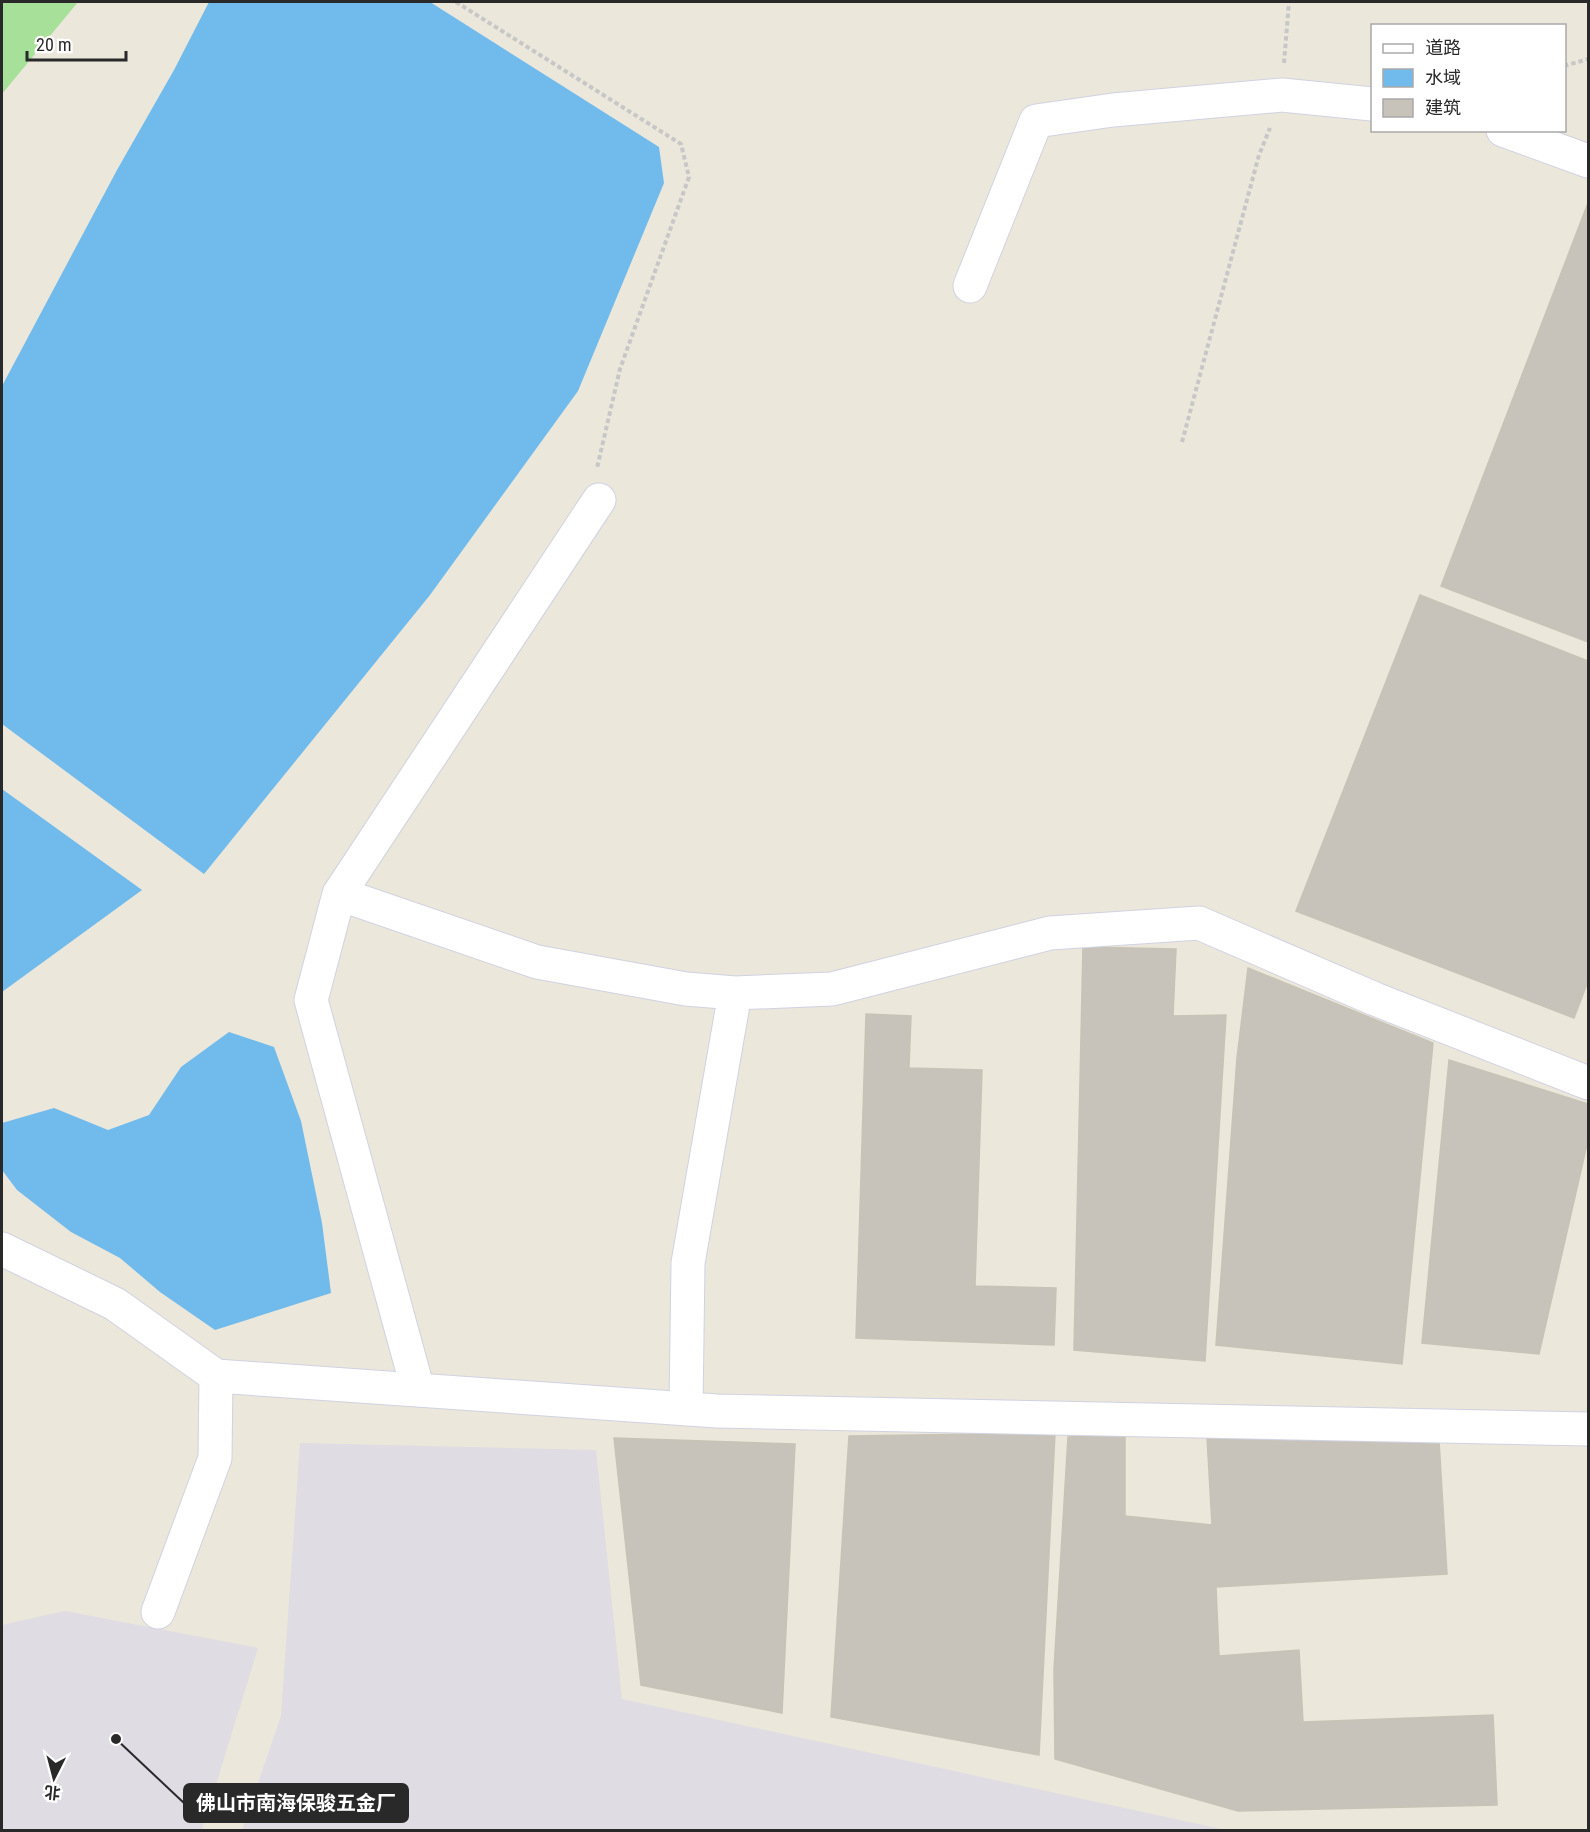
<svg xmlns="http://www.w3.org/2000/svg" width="1590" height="1832" font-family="'Roboto Condensed','Noto Sans SC',sans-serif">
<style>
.industrial{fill:#dfdce4}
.green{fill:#a7e199}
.water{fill:#70baec}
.building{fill:#c7c3bb;stroke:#c7c3b5;stroke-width:1.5}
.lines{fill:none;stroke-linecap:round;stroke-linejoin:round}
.minor-casing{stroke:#d1d2e2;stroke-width:35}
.path{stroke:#c7c7c7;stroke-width:4;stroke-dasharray:4.5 3;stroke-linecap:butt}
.minor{stroke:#fff;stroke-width:33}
.leader{fill:none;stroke:#292929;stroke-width:2}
.callout-dot{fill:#292929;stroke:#fff;stroke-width:2}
.callout{fill:#292929;stroke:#292929;stroke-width:2}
.callout-label{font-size:20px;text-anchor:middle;font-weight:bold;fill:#fff}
</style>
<rect width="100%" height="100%" fill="#ebe7db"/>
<path class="industrial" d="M300,1443L596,1450L622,1699L1226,1830H242L281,1716Z
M65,1611L258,1648L202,1830H2V1625Z"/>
<path class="green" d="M2,2H78L2,94Z"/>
<path class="water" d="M209,2H430L659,147L664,183L578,391L430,595L204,874L2,724V386L117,170L174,70Z
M2,789L142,890L2,992Z
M229,1032L274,1047L301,1121L322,1223L331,1293L215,1330L160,1292L120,1258L71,1232L17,1190L2,1170V1123L54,1108L108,1130L149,1115L181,1067Z"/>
<path class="building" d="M1588,203V642L1441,586Z
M1420,595L1588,661V981L1574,1018L1296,911Z
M1083,947L1176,949L1173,1016L1226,1015L1205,1361L1074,1350Z
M1248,968L1433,1043L1402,1364L1216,1345L1237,1058Z
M866,1014L911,1016L909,1068L982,1070L975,1286L1056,1288L1054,1345L856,1338Z
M1449,1060L1588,1104V1140L1539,1354L1422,1343Z
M1055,1433L1039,1755L831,1717L849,1436Z
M1125,1435V1516L1212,1525L1207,1437L1439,1441L1447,1574L1216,1587L1219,1656L1299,1650L1303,1722L1493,1715L1497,1805L1238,1811L1055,1759L1054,1669L1068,1437Z
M614,1438L795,1444L782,1713L641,1685Z"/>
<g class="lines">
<g class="minor-casing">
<path id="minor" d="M1503,130L1588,161
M970,286L1036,121L1113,110L1282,95L1372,104
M339,894L537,962L686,989L735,993L832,989L1050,933L1199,923L1375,999L1588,1083
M2,1249L115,1304L216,1376L717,1411L1588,1429
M418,1390L311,1000L339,894L599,500
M686,1409L688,1263L735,993
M158,1612L215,1458L216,1376"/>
</g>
<path class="path" d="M456,2L681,144L689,177L620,369L597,468
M1284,63L1289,2
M1564,66L1588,59
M1182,442L1259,155L1270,128"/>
<use href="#minor" class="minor"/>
</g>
<path class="leader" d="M116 1739L184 1803"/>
<circle class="callout-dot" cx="116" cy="1739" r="6"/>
<rect class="callout" x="184" y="1784" width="224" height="38" rx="6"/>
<g class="callout-label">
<text x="296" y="1810">佛山市南海保骏五金厂</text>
</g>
<rect width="1590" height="1832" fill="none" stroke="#292929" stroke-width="6"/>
<rect x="1371" y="24" width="195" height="108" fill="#ffffff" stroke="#a9a9a9" stroke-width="1.5"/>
<rect x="1383" y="44" width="30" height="9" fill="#ffffff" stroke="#a9a9a9" stroke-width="1.5"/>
<text x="1425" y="54" font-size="18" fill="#292929">道路</text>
<rect x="1383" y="69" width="30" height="18" fill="#70baec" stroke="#a9a9a9" stroke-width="1.5"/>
<text x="1425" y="84" font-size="18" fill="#292929">水域</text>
<rect x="1383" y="99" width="30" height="18" fill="#c7c3bb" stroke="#a9a9a9" stroke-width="1.5"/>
<text x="1425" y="114" font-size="18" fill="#292929">建筑</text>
<g transform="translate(54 1778) rotate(186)" stroke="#ffffff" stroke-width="4.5" paint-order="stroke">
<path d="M0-4.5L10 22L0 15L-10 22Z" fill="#292929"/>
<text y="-9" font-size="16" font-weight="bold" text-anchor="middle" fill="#292929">北</text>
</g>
<path d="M27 51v9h99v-9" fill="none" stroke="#292929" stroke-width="3"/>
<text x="36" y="51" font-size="18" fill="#292929" stroke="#ffffff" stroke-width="4.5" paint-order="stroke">20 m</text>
</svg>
